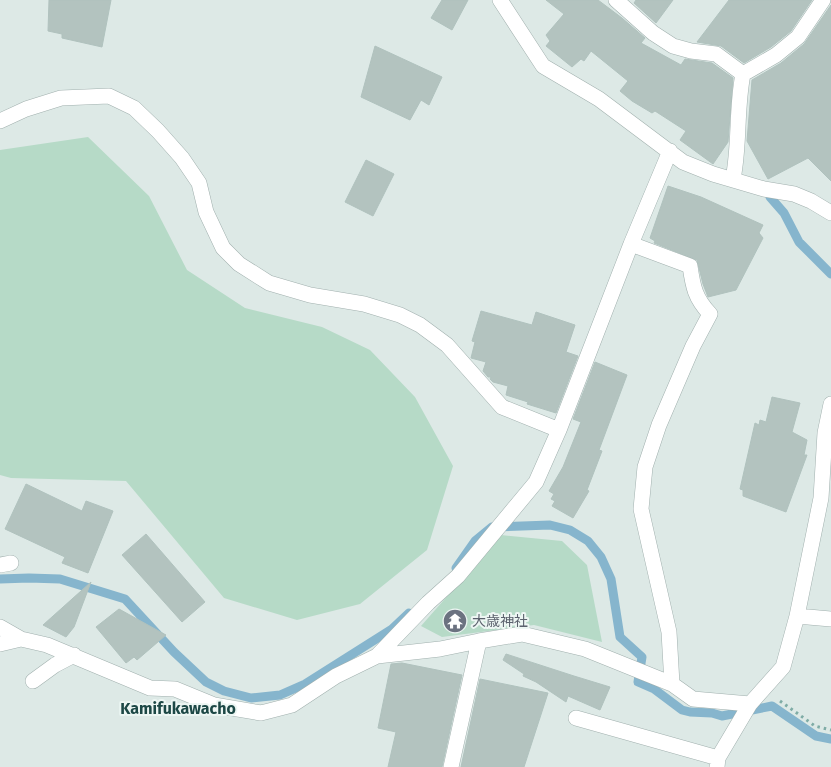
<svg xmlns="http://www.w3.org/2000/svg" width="831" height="767" font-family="'Fira Sans','Noto Sans JP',sans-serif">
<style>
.green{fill:#b6dac7}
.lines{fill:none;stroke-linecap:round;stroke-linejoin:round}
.stream{stroke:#86b5cd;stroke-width:9}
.building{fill:#b3c3bf;stroke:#b0c2be}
.lane-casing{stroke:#a1b0ae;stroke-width:16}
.street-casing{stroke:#a1b0ae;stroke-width:16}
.path{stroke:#7faca6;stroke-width:3;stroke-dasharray:2.5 4;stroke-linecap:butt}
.lane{stroke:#fff;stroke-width:15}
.street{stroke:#fff;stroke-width:15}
.labels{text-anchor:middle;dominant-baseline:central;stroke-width:4;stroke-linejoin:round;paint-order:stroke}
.worship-label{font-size:14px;fill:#5b616d;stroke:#edf6f3;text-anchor:start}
.quarter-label{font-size:16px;font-weight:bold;fill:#1d4846;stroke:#edf6f3}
</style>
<rect width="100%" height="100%" fill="#dde9e6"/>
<path class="green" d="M88,137L149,196L187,270L245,308L322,327L370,350L415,397L453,466L427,550L360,604L297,620L224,598L126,481L11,478L0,475V150Z
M501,535L562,541L587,565L602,642L534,625L442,637L421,626Z"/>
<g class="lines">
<path class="stream" d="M770,197L784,213L799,242L831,274
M456,568L475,541L492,527L550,525L570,530L588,541L601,557L611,579L620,637L642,657L638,682L654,689L682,710L690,712L712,713L722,716L772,706L816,736L831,739
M0,579L29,578L60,579L125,599L174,652L206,682L224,691L251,698L280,695L305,684L392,629L409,613"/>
</g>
<path class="building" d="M49,0H111L102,47L62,38V34L48,31Z
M442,0H468L452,30L431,18Z
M546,0H598L622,18L645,38L641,43L681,65L685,59L712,63L733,78L728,142L713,164L680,140L686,131L655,111L652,113L632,101L620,91L628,81L591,51L584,61L581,59L572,67L546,46L550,41L546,35L564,14Z
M636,0H673L656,23L634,3Z
M729,0H812L791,31L771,47L744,63L721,46L697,42Z
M831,5V181L808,158L768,179L747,141L752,80L781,63L804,44Z
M375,46L442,77L429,105L421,100L410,120L361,97Z
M366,160L394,174L373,216L345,202Z
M668,186L701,197L763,225L759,233L763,238L736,290L708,297L703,284L697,260L654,243L655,241L650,238Z
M481,311L532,325L536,312L575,325L566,352L578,356L556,413L527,404L528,402L506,395L508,386L493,382L490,379L491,377H488L483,371L486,362L471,358L475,342L472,341Z
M595,362L627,375L599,450L602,451L587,490L589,491L573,518L552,506L555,501L551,499L554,494L549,491L563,467L581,422L573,419Z
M772,397L800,403L792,432L807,440L804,455H807L786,512L743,496V490L740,489L755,423L759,425L760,420L766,422Z
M26,484L82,511L86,501L113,511L88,573L62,563L65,557L5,529Z
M146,534L205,602L182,622L122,555Z
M91,582L74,627L66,637L43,625Z
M119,609L166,635L137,660L134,657L126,663L96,627Z
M506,654L574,676L610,687L600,710L568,696L566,702L536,682L523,676L524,674L503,660Z
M402,663L462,675L442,767H388L396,732L378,728L391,664Z
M480,679L548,693L524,767H461Z"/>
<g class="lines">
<g class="lane-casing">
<path id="lane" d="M616,0L653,33L673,46L691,51L716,54L743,74
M733,179C740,144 736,109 743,74L776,55L798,37L823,0"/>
</g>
<g class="street-casing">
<path id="street" d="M500,0L543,66L599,99L683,162L713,174L764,189L794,194L811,201L831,213
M0,121L26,109L61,98L109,96L134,108L158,131L182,158L199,183L206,212L223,248L239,264L269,283L310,295L364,304L400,315L420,325L447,345L502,407L559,430
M631,244L690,266C693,287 695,298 710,314L693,346L659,425L645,467L641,509L669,632L672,684
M0,565L11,563
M797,616L831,619
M0,627L21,639L47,645L150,688L175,689L214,705L261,713L292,705L336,676L377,656L440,649L479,641L522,634L585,649L672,684L693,699L750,704L783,667L797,616L821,498L825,433L831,404
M0,644L21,639
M377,656L428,603L458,576L536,482L559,430L631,244L670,151
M33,681L55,665L74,655
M576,718L718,758L717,767
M718,758L750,704
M451,767L479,641"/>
</g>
<path class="path" d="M780,701L815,726L831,730"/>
<use href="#lane" class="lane"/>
<use href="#street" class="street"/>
</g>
<defs>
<g id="temple-disc" transform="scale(1.25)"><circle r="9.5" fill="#6b7280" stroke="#edf6f3"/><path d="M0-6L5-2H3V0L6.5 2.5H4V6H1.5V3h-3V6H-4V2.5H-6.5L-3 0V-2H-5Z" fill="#fff"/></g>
</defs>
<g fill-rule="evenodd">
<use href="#temple-disc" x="455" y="621"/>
</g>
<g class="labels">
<g class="worship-label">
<text x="472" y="621">大歳神社</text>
</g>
<g class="quarter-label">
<text x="178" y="708">Kamifukawacho</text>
</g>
</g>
</svg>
